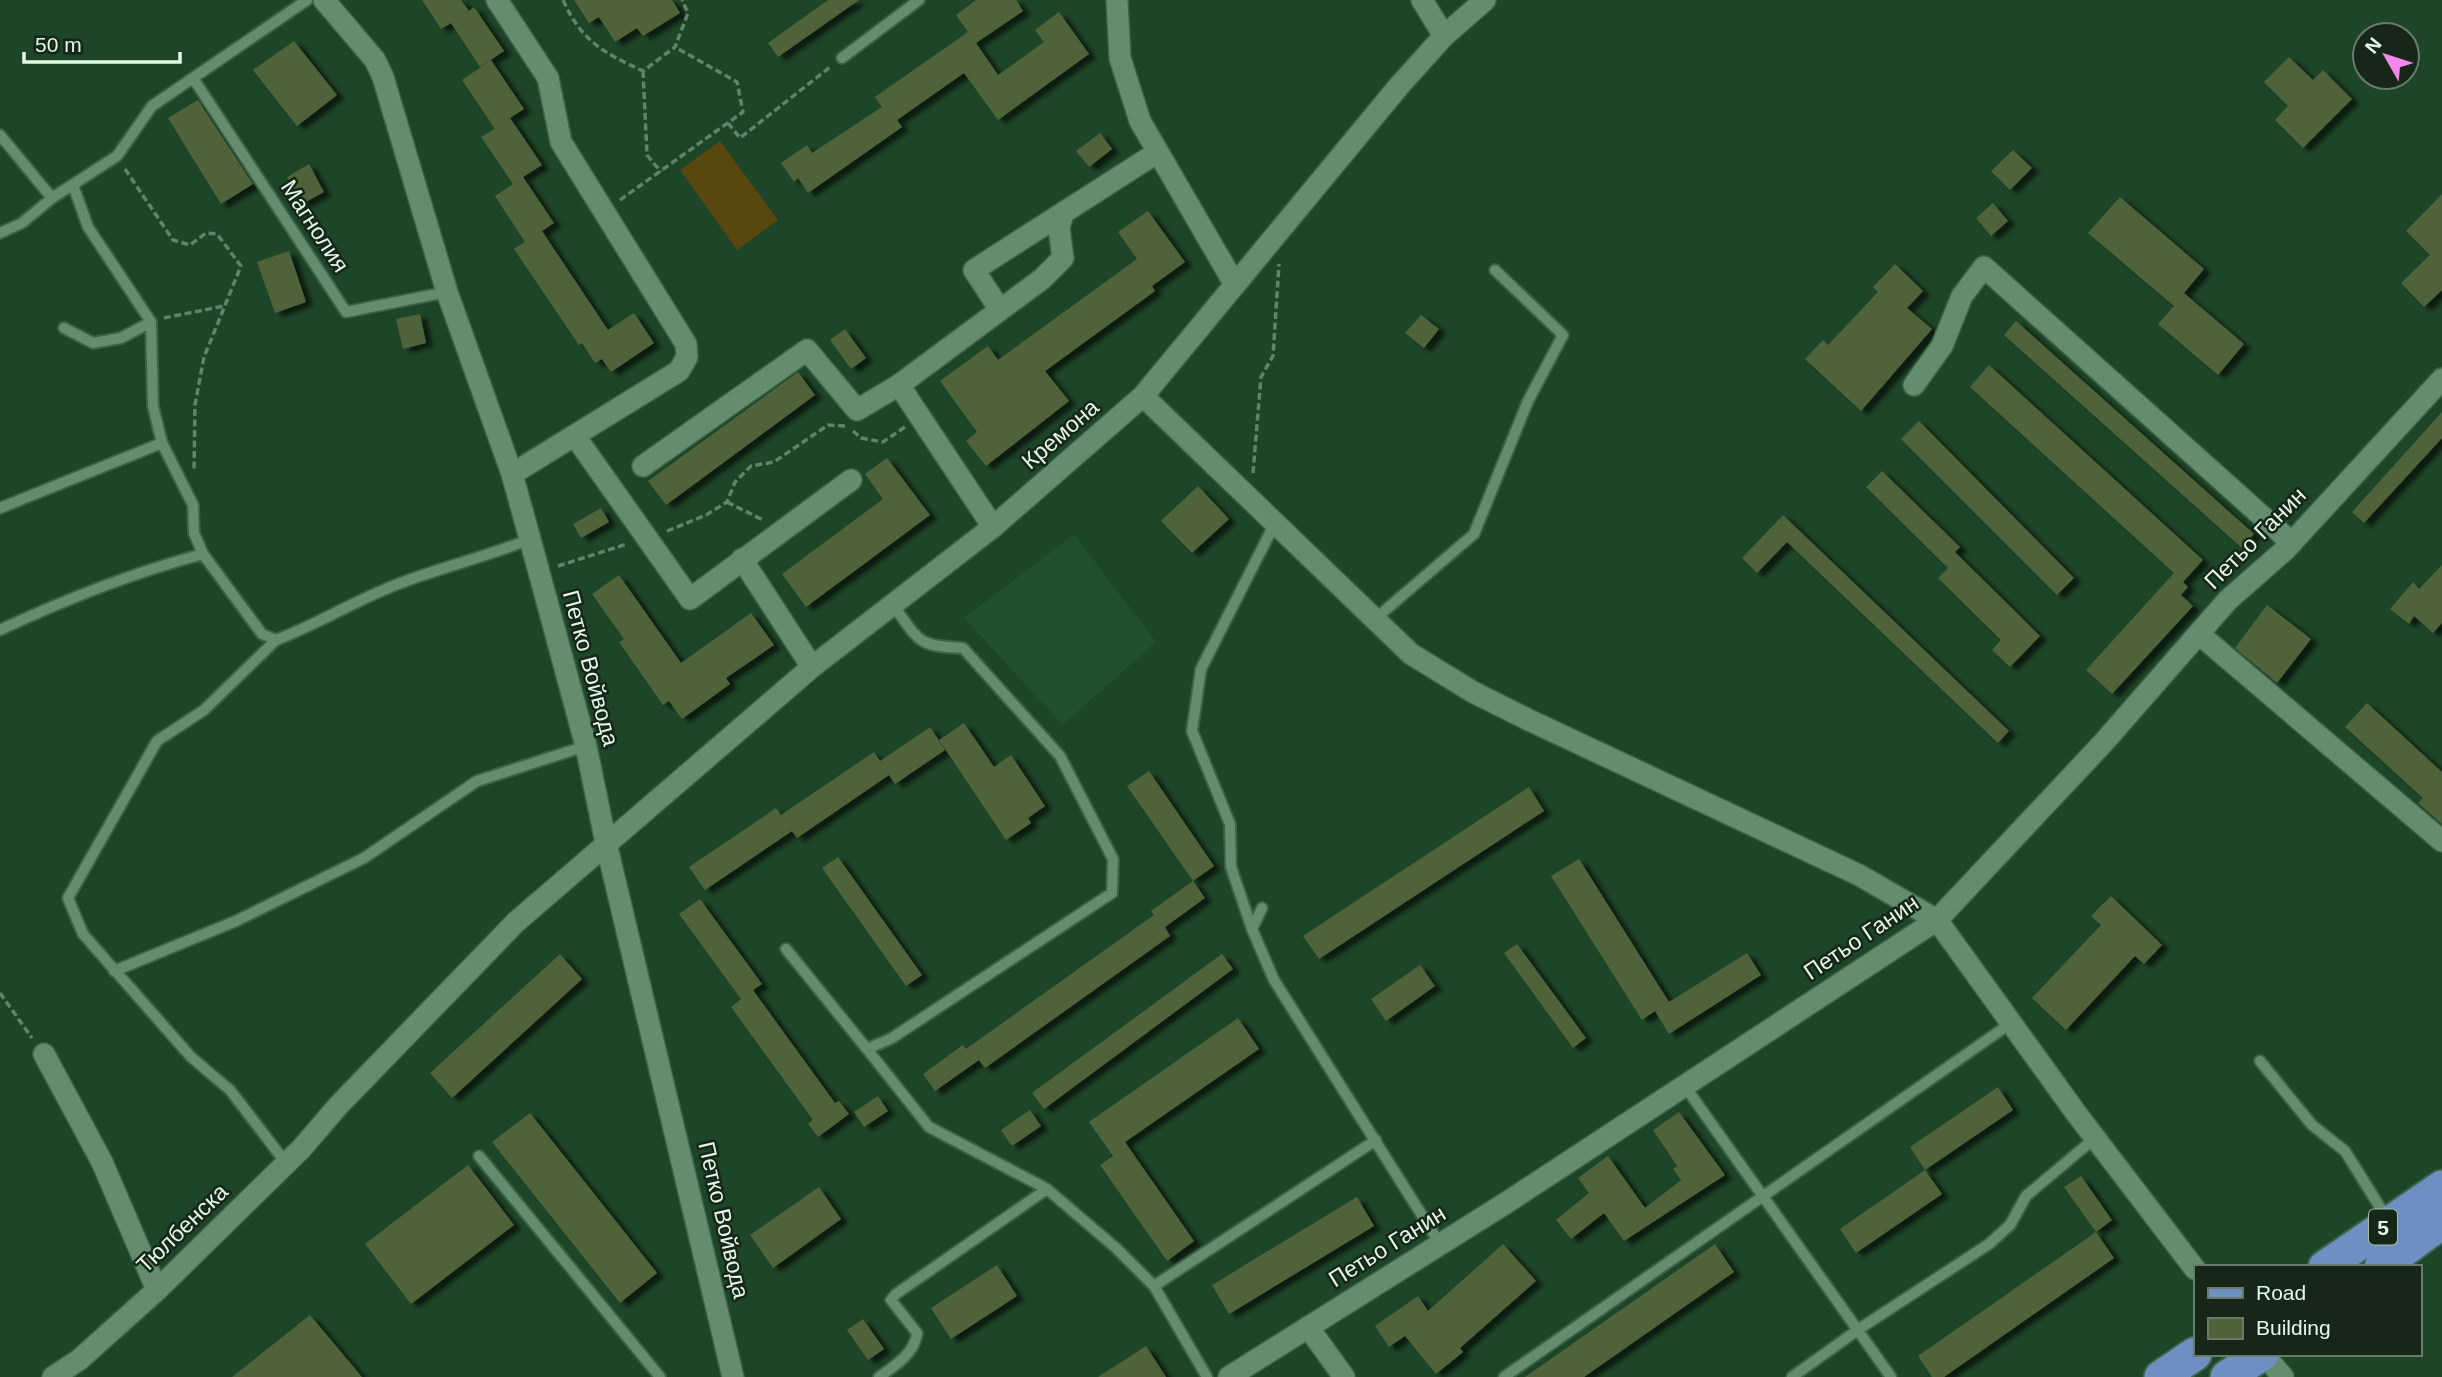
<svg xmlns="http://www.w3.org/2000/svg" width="2442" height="1377" font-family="Arial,sans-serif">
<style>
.built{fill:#20502d}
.green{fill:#594710}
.building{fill:#4f643a;filter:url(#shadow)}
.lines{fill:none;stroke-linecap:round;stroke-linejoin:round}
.service-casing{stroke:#3b6147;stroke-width:14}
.minor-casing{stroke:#3b6147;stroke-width:24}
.primary-casing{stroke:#3b6147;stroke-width:37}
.path{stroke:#618369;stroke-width:3.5;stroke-dasharray:7 3.5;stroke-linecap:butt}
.service{stroke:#638d6c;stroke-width:10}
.minor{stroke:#638d6c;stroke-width:21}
.primary{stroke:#6d8fc2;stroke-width:33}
.labels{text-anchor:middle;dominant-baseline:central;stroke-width:5;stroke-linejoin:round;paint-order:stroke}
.shield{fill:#162719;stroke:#a6baa8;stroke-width:2}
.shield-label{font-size:21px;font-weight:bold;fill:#e3f9e6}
.street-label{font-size:23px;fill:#e3f9e6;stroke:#162719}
</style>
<defs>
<filter id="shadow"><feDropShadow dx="7" dy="4" stdDeviation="2" flood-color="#0009"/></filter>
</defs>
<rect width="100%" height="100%" fill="#1d4527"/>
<path class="built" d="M1074,534L1156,642L1063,725L964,618Z"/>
<path class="green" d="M720,141L778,220L737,250L680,170Z"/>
<path class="building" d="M422,0H461L469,11L474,7L504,51L480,67L451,23L441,29Z
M574,0H672L680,13L643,36L637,28L615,42L599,17L589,23Z
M828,0H859L778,57L768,43Z
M976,0H1016L1023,11L976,43L998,75L1044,42L1035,30L1059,12L1089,54L998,120L964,73L897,120L902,127L808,193L798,178L794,182L781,163L807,145L812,153L882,107L875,97L968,32L956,15Z
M294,41L337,95L297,126L253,70Z
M2289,57L2313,80L2323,70L2352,99L2303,148L2275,120L2288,106L2264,82Z
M491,60L524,109L510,118L542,165L523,177L554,223L542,231L608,330L634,313L654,343L611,372L602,359L595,363L582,343L579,345L514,249L525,242L495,196L513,184L481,137L495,129L462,80Z
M198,100L253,184L221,204L168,118Z
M1100,133L1112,149L1089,167L1076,151Z
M2013,150L2032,168L2010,190L1991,171Z
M309,164L324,192L302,204L287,177Z
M2442,194V290L2424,307L2401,283L2430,255L2406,231Z
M2120,197L2204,269L2184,293L2244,344L2218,375L2158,324L2174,306L2088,233Z
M1993,203L2008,221L1991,236L1976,218Z
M1148,211L1185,262L1152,286L1155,291L1045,371L1069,401L986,466L966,441L977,432L940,381L988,346L998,360L1137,259L1118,232Z
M289,251L306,302L275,313L257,262Z
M1895,264L1923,291L1907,308L1932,329L1861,411L1805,359L1823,340L1828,345L1878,292L1873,287Z
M420,314L426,343L403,349L396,319Z
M1421,315L1439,329L1424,348L1405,333Z
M2016,321L2254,534L2242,548L2004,335Z
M845,329L866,358L851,369L830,340Z
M1989,365L2203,560L2183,582L2180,579L2188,587L2181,595L2193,606L2112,694L2086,670L2174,573L1970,387Z
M798,372L815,395L666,505L648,481Z
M2442,412V438L2364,523L2352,512Z
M1919,421L2074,578L2057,595L1901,439Z
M887,458L930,515L806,607L782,574L883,499L865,474Z
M1882,471L1960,547L1955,552L2040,636L2010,667L1992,650L2001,640L1938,578L1948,568L1866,487Z
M1198,486L1229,519L1192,553L1161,521Z
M601,508L609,522L581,538L573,524Z
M1783,515L2009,731L1998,743L1787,542L1757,573L1742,558Z
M2442,565V623L2433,633L2414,616L2409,624L2390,609L2413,582L2419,589Z
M619,575L681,663L751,613L774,645L726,678L730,684L682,719L669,701L663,705L619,642L624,639L592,594Z
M2267,605L2311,639L2277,683L2235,648Z
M2367,703L2442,772V824L2418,803L2423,798L2345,727Z
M964,723L994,767L1011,755L1045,806L1028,818L1031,823L1006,840L939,740Z
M930,727L945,750L895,784L889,775L797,838L792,831L705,890L689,867L776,808L781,815L874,752L880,761Z
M1149,771L1214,866L1193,881L1127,786Z
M1529,787L1544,811L1319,959L1303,936Z
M838,857L922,975L906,986L822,868Z
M1579,859L1669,1002L1747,953L1761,975L1669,1034L1655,1011L1642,1020L1551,876Z
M1193,881L1205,898L1165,927L1170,936L985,1068L979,1060L935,1091L923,1074L963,1045L966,1049L1154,915L1151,911Z
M2111,896L2162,945L2144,964L2135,956L2066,1030L2032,998L2101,925L2091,916Z
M700,899L762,984L753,990L835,1103L839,1101L849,1114L818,1137L808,1124L813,1120L731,1007L741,999L679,914Z
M1517,944L1586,1038L1573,1048L1504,953Z
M560,954L582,979L452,1098L430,1073Z
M1222,954L1233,969L1044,1109L1032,1093Z
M1420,965L1435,986L1386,1021L1371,999Z
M1238,1018L1259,1049L1125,1142L1194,1241L1167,1261L1100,1165L1113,1156L1089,1122Z
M1998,1087L2013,1110L1925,1170L1910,1147Z
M878,1096L888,1111L864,1127L854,1112Z
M1030,1110L1041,1126L1012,1146L1001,1130Z
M1679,1112L1725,1175L1624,1241L1604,1213L1571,1239L1556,1220L1589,1193L1578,1178L1608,1156L1645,1208L1681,1180L1673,1169L1677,1166L1653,1130Z
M530,1113L657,1273L620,1303L492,1142Z
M468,1165L514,1225L411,1304L365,1244Z
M1925,1170L1942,1194L1856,1253L1840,1229Z
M2081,1176L2112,1220L2096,1232L2064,1187Z
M819,1187L841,1219L773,1268L750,1235Z
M1357,1197L1374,1226L1229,1314L1212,1285Z
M2096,1232L2114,1258L1944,1377H1932L1918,1356Z
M1503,1244L1536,1281L1460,1348L1463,1352L1436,1374L1405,1336L1389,1347L1375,1326L1418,1296L1428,1311Z
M1715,1244L1734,1272L1584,1377H1525Z
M997,1265L1017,1296L951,1339L931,1308Z
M310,1315L362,1377H232Z
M863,1319L884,1349L868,1360L847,1330Z
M1146,1346L1166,1377H1098Z"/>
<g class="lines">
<g class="service-casing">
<path id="service" d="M842,58L919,0
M193,78L346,312L447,292
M0,135L52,198
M73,185L88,227L151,322L153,406L162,443L193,505L194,533L203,554L262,634L276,640L204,710L157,741L68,898L83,934L191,1057L230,1090L286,1163
M0,233L22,223L52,198L117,156L152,106L307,0
M64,328L93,343L121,338L151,322
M0,508L162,443
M1375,619L1474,534L1528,401L1563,335L1495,270
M0,630C66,599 132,573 203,554
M276,640C318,624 356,600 398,584C441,567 487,557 530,539
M1262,908L1252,929L1274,980L1440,1244
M1252,929L1231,867L1230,824L1192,731L1201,669L1275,523
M786,949L867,1049L892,1038L1112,893L1113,859L1060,756L963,648C917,646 920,642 893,605
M114,971L236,921L364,858L477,781L586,746
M867,1049L929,1127L1047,1189L1116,1248L1154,1286L1207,1377
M2260,1061L2312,1125L2345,1151L2388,1220
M1684,1085L1891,1377
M479,1156L660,1377
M1154,1286L1376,1140
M879,1377C895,1366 915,1353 917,1333L891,1300L896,1294L1047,1189
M1504,1377L2011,1023
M1792,1377L1859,1329L1989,1244L2010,1225L2026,1196L2095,1138"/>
</g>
<g class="minor-casing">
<path id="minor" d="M324,0L375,60L383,77L447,292L512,474L530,539L586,746L606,843L733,1377
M497,0L548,78L561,142L686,344L687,357L679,371L512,474
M1117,0L1120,58L1140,121L1234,283
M1422,0L1444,36
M1000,310L974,270L1158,152
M899,385L993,527
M1914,385L1942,346L1962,296L1984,267L2292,543
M1143,396L1411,654L1473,692L1529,720L1859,875L1937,920L2076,1113L2195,1269
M575,436L690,599L851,480
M643,466L807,350L857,410L899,385L1042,279L1063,258L1059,228L1062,217
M742,559L812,667
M2199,634L2442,841
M44,1054L102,1162L157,1290
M1308,1327L1344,1377
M2263,1354L2283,1377
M53,1377L79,1360L157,1290L302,1148L338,1106L516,922L812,667L993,527L1143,396L1399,86L1444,36L1485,0
M1229,1377L1506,1203L1937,920L2104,742L2228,600L2286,549L2442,379"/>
</g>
<g class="primary-casing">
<path id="primary" d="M2325,1267L2442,1187
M2381,1267L2442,1222
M2161,1377L2195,1354
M2227,1377L2262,1354"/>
</g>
<path class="path" d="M563,0C581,41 604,53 643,71L675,47L688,13L682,0
M643,71L647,155L661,172
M728,123L740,138L830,67
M125,169L173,240L190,245L206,233L217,234L241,266L204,357L195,405L194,472
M620,200L743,112L737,82L675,47
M164,318L224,306
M853,431L861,438L883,442L905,427
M1253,473L1261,377L1273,356L1279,264
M727,502L763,520
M667,531L706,515L727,502L735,482L751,466L774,462L828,425L845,426
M558,566L627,544
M0,993L32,1038"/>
<use href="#service" class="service"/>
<use href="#minor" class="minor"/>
<use href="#primary" class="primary"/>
</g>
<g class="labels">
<rect class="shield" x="2369" y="1209.5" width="28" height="35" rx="5"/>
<g class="shield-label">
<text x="2383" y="1227">5</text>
</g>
<g class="street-label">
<text transform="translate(315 226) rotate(57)">Магнолия</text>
<text transform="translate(1060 434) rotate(-41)">Кремона</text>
<text transform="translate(2255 538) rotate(-45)">Петьо Ганин</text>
<text transform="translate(591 668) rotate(75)">Петко Войвода</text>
<text transform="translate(1861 937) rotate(-34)">Петьо Ганин</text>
<text transform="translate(724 1220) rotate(77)">Петко Войвода</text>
<text transform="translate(182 1228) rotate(-44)">Тюлбенска</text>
<text transform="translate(1387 1246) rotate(-32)">Петьо Ганин</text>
</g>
</g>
<rect x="2194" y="1265" width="228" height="91" fill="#162719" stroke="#687b6b" stroke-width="2"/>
<rect x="2208" y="1288" width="35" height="10" fill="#6d8fc2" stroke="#687b6b" stroke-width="2"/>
<text x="2256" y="1300" font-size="21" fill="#e3f9e6">Road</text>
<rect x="2208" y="1318" width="35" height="21" fill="#4f643a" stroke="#687b6b" stroke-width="2"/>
<text x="2256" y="1335" font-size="21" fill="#e3f9e6">Building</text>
<g transform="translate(2386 56) rotate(309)"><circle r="33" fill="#162719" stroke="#687b6b" stroke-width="2"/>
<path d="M0-5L12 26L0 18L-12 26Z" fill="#f688ed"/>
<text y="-10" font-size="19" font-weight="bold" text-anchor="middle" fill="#e3f9e6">N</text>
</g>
<path d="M24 52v10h156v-10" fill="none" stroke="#e3f9e6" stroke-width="3.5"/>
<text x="35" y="52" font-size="21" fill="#e3f9e6" stroke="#162719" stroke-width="5" paint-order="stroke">50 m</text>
</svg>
